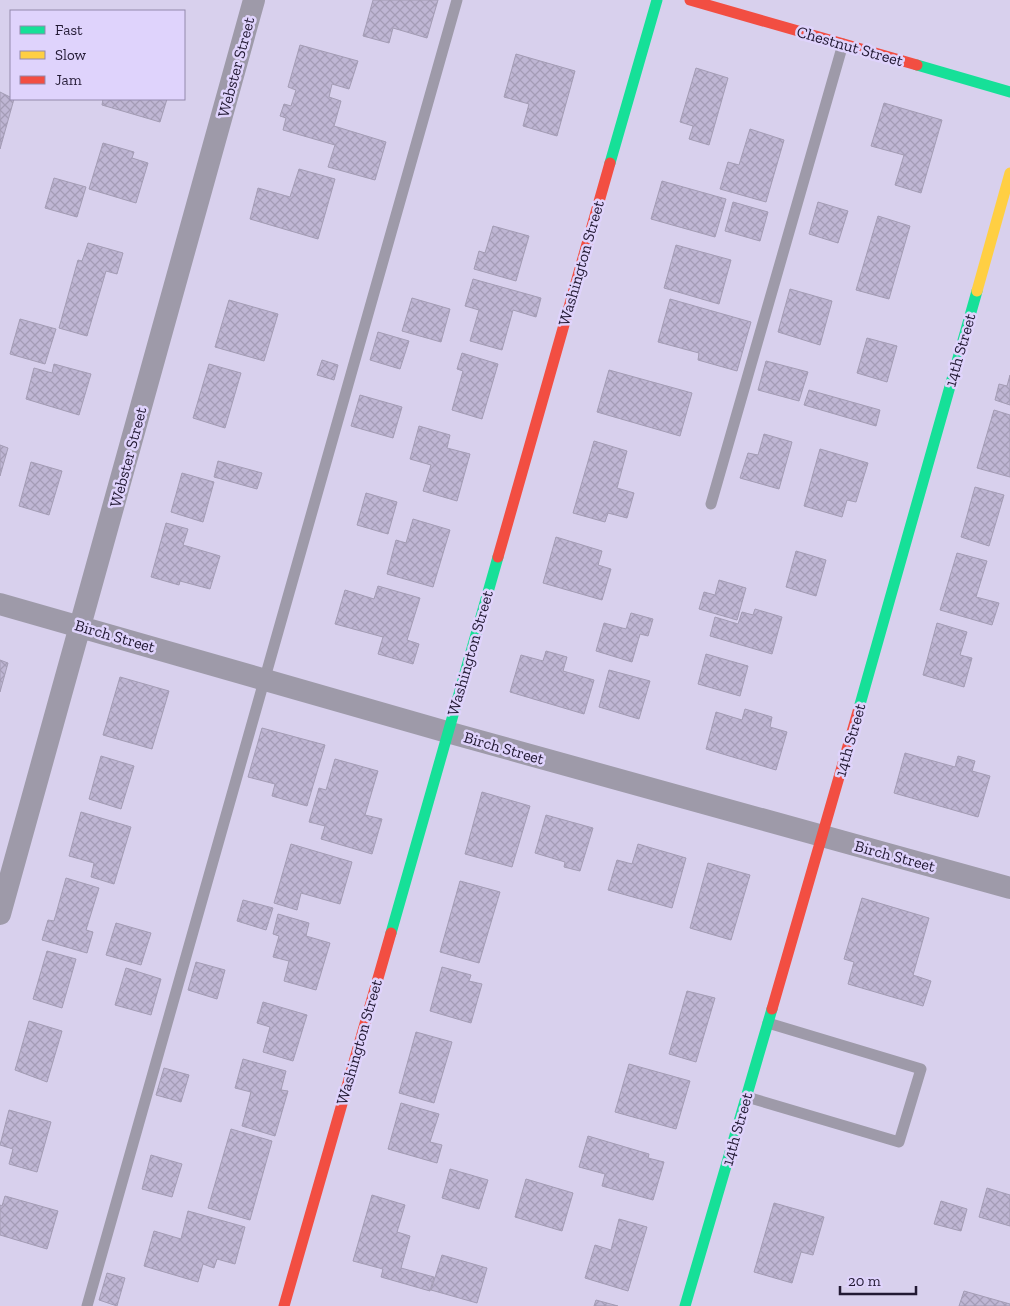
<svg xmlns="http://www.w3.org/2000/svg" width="1010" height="1306" font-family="'Zilla Slab',serif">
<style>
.building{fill:url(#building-cross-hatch);stroke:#a39cb4}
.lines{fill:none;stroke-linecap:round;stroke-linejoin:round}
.lane{stroke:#9e9aa9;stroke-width:11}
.street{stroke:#9e9aa9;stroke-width:22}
.fast{stroke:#16e098;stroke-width:11}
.slow{stroke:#ffcf43;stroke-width:11}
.jam{stroke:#f24e42;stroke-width:11}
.labels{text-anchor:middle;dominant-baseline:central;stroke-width:5;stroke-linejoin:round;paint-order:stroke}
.street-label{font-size:16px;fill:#221933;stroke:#dfd3fc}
</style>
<defs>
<pattern id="building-cross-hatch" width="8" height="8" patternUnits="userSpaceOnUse" patternTransform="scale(1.25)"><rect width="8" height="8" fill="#bfb6d4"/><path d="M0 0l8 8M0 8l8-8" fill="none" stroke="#a49cb6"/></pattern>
</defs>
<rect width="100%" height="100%" fill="#d8d0ed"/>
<path class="building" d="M373,0H438L427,38L393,28L389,43L363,36Z
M300,45L358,61L349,89L332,84L329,97L341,101L334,126L386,142L375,180L328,167L335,145L283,130L286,118L280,116L284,104L291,106L296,90L288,87Z
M516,54L575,71L557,136L523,126L529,104L504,97Z
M696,68L728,78L709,145L689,139L693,126L680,122Z
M0,92L14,99L0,149Z
M103,99H167L160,122L102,105Z
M884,103L942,120L921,193L895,185L904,155L871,146Z
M750,129L784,140L766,202L720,189L728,162L739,165Z
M103,143L134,152L132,158L148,163L136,203L89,189Z
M299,169L335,179L318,239L250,219L258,188L290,197Z
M54,178L86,187L77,217L45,208Z
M662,181L726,199L715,237L651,219Z
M733,202L768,212L760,241L725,231Z
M818,202L848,211L838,243L809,234Z
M878,216L910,226L889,299L856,290Z
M493,226L529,236L516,281L474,269L479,251L485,253Z
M88,243L123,253L117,274L106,271L87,336L59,328L78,260L82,261Z
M676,245L731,260L719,304L664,288Z
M473,279L541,298L536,317L513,310L502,350L470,341L479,310L465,306Z
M790,289L832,301L820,345L778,332Z
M412,298L450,309L441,342L402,331Z
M670,299L751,322L737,371L698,360L699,353L658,342Z
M229,300L278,314L264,361L215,347Z
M20,319L56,329L45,364L10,354Z
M378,332L409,341L400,369L370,360Z
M867,338L897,346L887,382L857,373Z
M462,353L498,364L482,419L452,410L463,371L457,369Z
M322,360L338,365L334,380L317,375Z
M766,361L808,372L799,401L758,390Z
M54,364L91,374L79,415L26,399L34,368L52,373Z
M209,364L241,373L225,428L193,418Z
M609,370L692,393L680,436L597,412Z
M1010,375V405L995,400L999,384L1007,386Z
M809,390L880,410L876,426L804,405Z
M360,395L402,407L393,438L351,426Z
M994,410L1010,415V477L977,468Z
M419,426L450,435L447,448L470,454L457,501L423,491L431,465L410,459Z
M764,434L792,442L779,489L740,478L748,453L758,455Z
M594,441L627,451L617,488L634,493L627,518L608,513L605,522L573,513Z
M0,445L8,448L0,476Z
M820,449L868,463L856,502L847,500L842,517L804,506Z
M218,461L262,473L257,489L214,477Z
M31,462L62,471L49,515L19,506Z
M182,473L214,482L203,522L171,512Z
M975,487L1004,495L989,546L961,537Z
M366,493L397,502L388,534L357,525Z
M413,519L450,530L433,587L387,574L396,540L406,543Z
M166,523L188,529L183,545L220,556L210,589L180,581L179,585L151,577Z
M556,537L602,551L598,565L611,569L602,600L543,583Z
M796,551L826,560L816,596L786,587Z
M957,553L987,561L976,597L999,603L992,625L940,610Z
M719,580L746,588L737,620L699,609L704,592L715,595Z
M378,586L420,598L407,640L419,644L413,664L378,654L383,637L335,624L345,590L374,599Z
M755,609L782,617L772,654L710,636L715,617L738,624L742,612L753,615Z
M631,613L653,619L648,636L640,634L632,662L596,651L604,623L626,629Z
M937,623L967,632L960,655L972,658L964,687L923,675Z
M546,651L567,657L563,671L594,680L584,714L510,692L521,655L543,661Z
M706,654L748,666L740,696L698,684Z
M0,660L8,663L0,692Z
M609,670L650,681L639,719L599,707Z
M120,677L169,691L152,749L103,735Z
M745,709L772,717L770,727L787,732L776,770L706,749L716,712L742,720Z
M262,728L325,745L307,806L272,796L275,784L248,777Z
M905,753L955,767L958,756L975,761L972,771L990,776L978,817L894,793Z
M101,756L134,766L121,809L89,799Z
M335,759L378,771L365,815L382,819L372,854L321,839L325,826L309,822L319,788L326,790Z
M482,792L530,806L512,867L465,854Z
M81,812L131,827L114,884L91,877L94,863L69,856Z
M546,815L593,828L580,871L564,867L565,862L535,853Z
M291,844L352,862L340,904L301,893L297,910L274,903Z
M638,844L686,858L672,908L608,890L617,860L632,864Z
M708,863L750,875L731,940L690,928Z
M66,878L99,888L86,930L93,932L87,953L42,940L48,920L54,921Z
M460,881L500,892L479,963L440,952Z
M862,898L929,918L913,975L931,981L923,1006L848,984L854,962L844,959Z
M243,900L273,908L266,930L237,921Z
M278,914L309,923L306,936L330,943L316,990L284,981L289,961L273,957L279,936L273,934Z
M116,923L151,933L141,965L106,955Z
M47,951L76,959L62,1008L33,999Z
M196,962L225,970L217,999L188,990Z
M442,967L471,975L469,981L482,984L471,1023L430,1011Z
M126,968L161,979L151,1015L115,1005Z
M687,991L715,998L696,1062L669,1054Z
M263,1002L307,1015L293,1061L263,1052L270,1027L257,1023Z
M29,1021L62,1031L47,1082L15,1070Z
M416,1032L452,1042L434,1103L399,1093Z
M243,1059L286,1071L281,1090L288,1091L275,1136L242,1126L251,1092L235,1088Z
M629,1064L690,1081L676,1129L615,1112Z
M164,1068L189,1075L181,1102L156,1095Z
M401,1103L439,1114L430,1142L442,1145L437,1163L388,1149Z
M9,1110L51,1122L37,1172L9,1164L13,1149L0,1145Z
M231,1129L272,1141L250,1220L208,1208Z
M588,1136L649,1154L648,1158L664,1162L653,1200L602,1186L605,1174L579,1167Z
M151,1155L182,1164L172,1197L142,1189Z
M450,1169L488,1180L479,1209L442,1198Z
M526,1179L573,1193L562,1231L515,1217Z
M987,1188L1010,1195V1226L979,1217Z
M372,1195L405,1205L397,1232L410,1236L401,1268L434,1277L430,1291L381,1277L383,1269L353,1261Z
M5,1196L58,1211L47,1249L0,1235V1205L2,1206Z
M941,1201L967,1209L961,1231L934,1224Z
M774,1203L824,1217L813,1255L801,1252L792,1283L754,1272Z
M188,1211L245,1227L235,1264L217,1259L214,1268L203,1264L198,1282L144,1266L154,1231L181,1239Z
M619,1219L647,1227L628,1291L585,1278L595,1245L611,1250Z
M442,1255L487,1268L477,1303L431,1290Z
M107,1273L125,1278L117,1306L99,1300Z
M964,1291L1010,1304V1306H959Z
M596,1300L618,1306H594Z"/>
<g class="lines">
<path class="lane" d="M711,504L843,44
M747,1097L899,1142L921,1069L768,1023
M87,1306L457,0"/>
<path class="street" d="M0,604L447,732L1010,888
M0,914L254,0"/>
<path class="fast" d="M917,65L1010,92
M610,163L657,0
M859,708L977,291
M391,933L498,557
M685,1306L772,1009"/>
<path class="slow" d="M977,291L1010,173"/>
<path class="jam" d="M690,0L917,65
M498,557L610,163
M772,1009L859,708
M284,1306L391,933"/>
</g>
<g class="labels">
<g class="street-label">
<text transform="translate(850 46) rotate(16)">Chestnut Street</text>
<text transform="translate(236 67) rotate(-75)">Webster Street</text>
<text transform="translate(581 263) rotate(-74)">Washington Street</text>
<text transform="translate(960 350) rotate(-74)">14th Street</text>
<text transform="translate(128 457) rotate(-75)">Webster Street</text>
<text transform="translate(115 636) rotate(16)">Birch Street</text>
<text transform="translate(470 653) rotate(-74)">Washington Street</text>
<text transform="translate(850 740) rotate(-74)">14th Street</text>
<text transform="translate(504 748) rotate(16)">Birch Street</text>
<text transform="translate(895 856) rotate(15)">Birch Street</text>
<text transform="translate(359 1042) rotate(-74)">Washington Street</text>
<text transform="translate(737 1129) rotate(-74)">14th Street</text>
</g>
</g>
<rect x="10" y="10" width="175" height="90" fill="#dfd3fc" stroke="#9389ac"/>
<rect x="20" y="26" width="25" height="8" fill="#16e098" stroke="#9389ac"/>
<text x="55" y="35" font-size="15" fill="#221933">Fast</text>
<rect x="20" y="51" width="25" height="8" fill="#ffcf43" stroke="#9389ac"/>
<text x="55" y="60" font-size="15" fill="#221933">Slow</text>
<rect x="20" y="76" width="25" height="8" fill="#f24e42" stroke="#9389ac"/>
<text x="55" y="85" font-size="15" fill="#221933">Jam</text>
<path d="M840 1286v8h76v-8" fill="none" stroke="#221933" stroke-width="2.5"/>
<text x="848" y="1286" font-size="15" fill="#221933" stroke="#dfd3fc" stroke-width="4" paint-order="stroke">20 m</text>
</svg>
